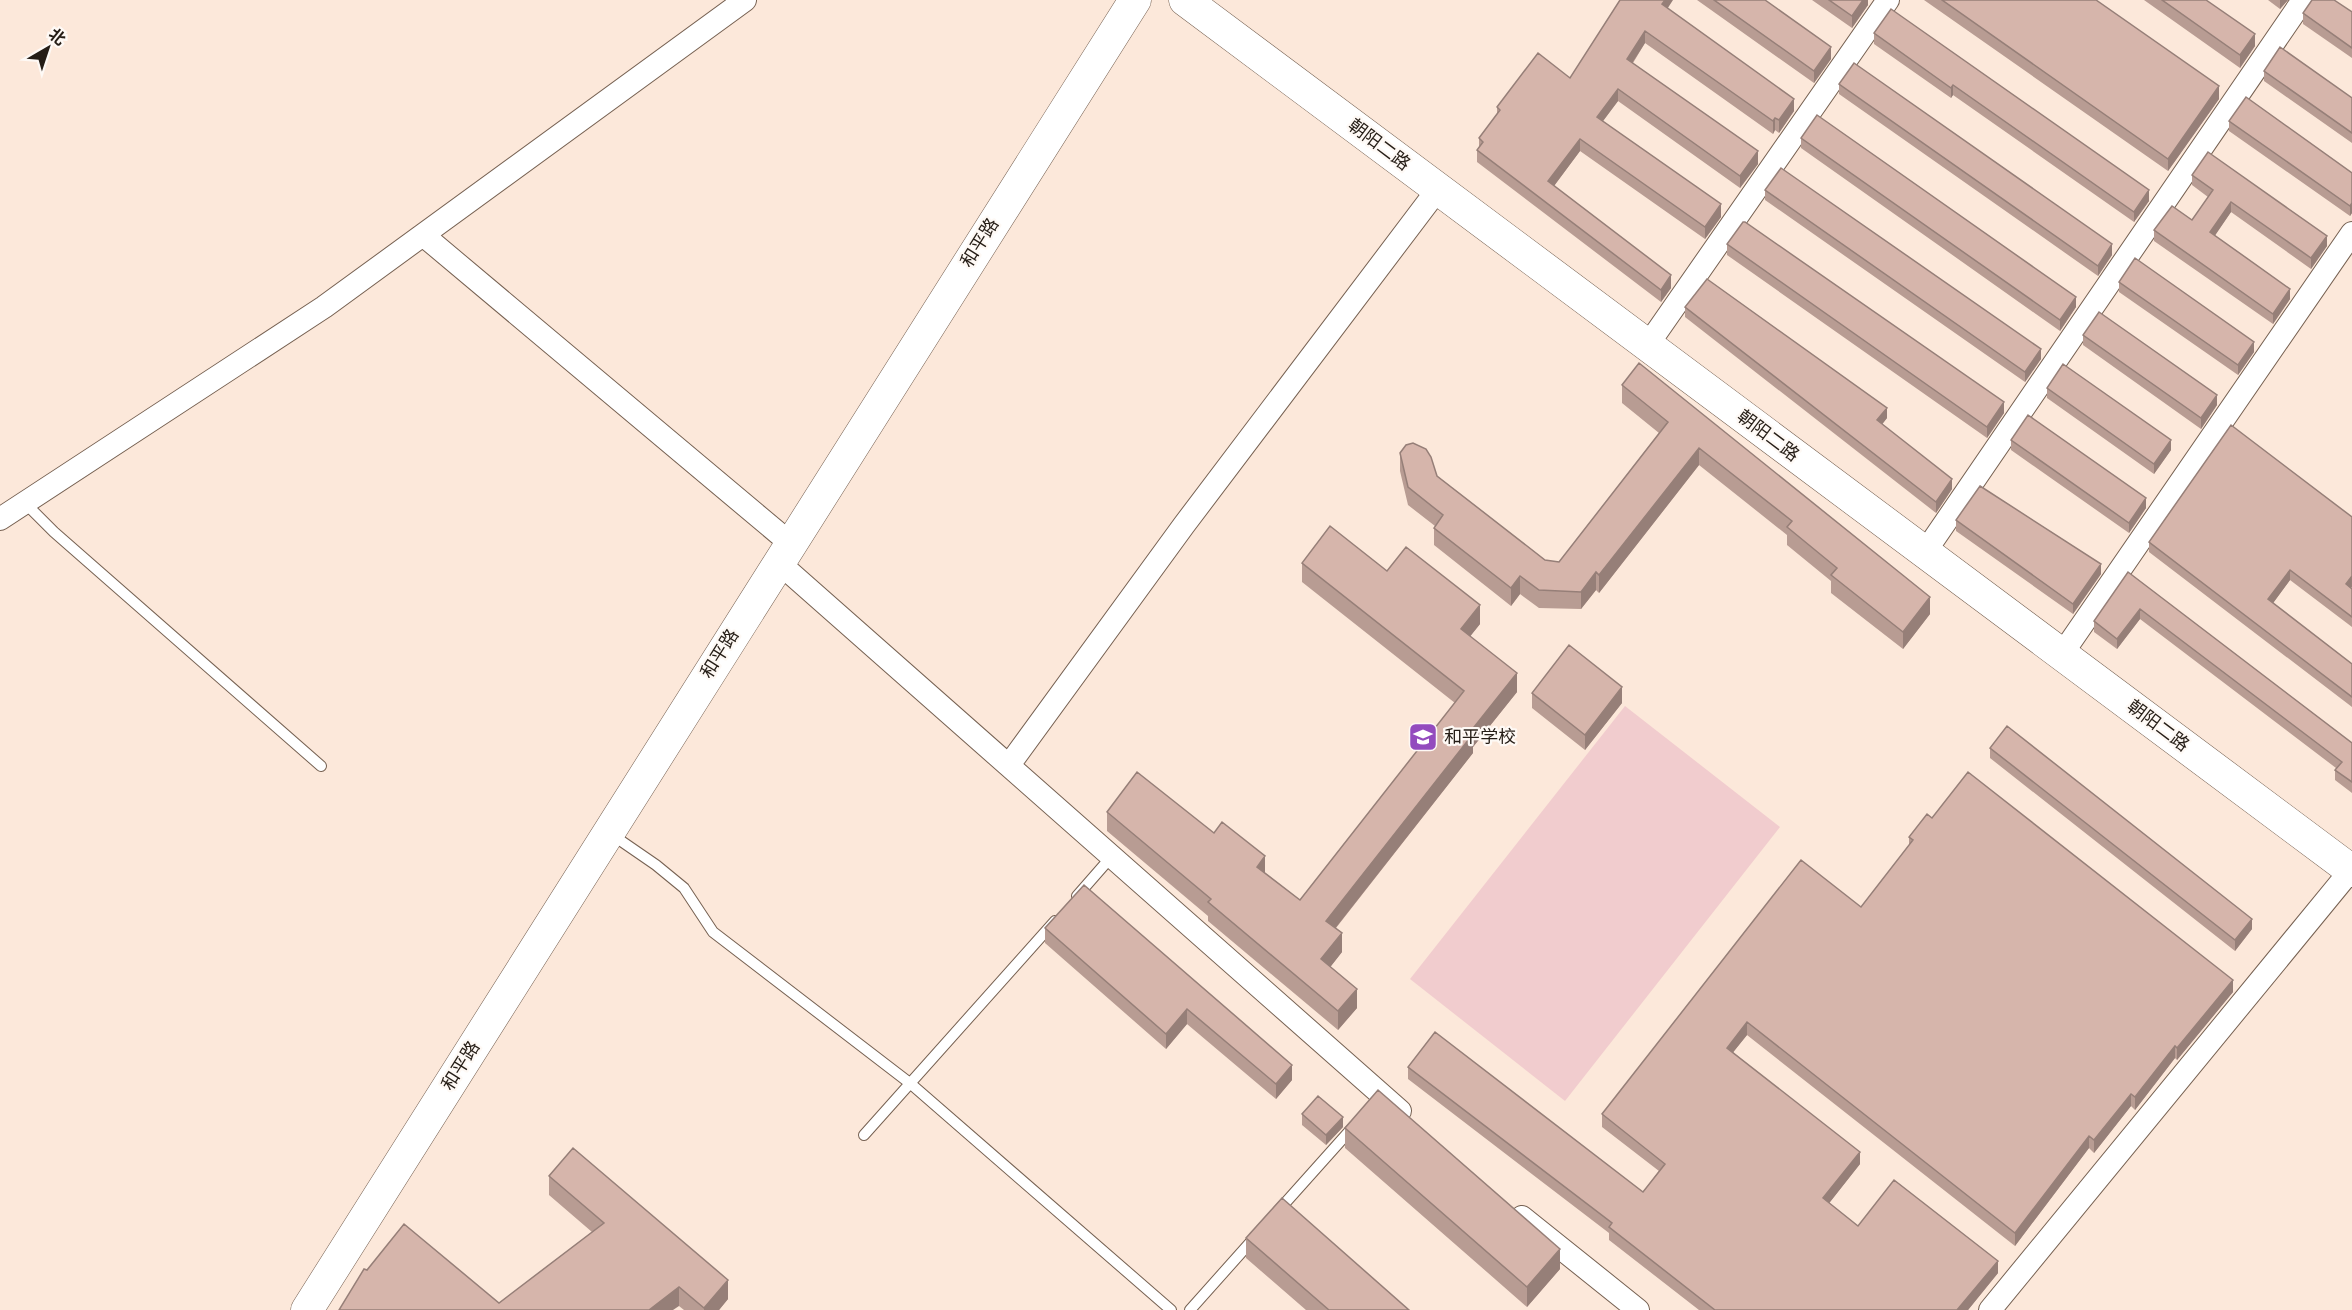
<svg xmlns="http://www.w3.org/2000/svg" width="2352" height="1310" font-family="'Sofia Sans Condensed','Noto Sans SC',sans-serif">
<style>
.green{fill:#f1ccce}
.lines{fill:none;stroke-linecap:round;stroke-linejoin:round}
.lane-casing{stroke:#766152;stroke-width:12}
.street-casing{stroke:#766152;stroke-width:24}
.secondary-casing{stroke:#766152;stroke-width:33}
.lane{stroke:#fff;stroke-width:10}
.street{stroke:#fff;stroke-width:22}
.secondary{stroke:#fff;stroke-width:32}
.wall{fill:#b89c93}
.shaded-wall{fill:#967f78}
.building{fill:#d6b5ab;stroke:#967f78;stroke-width:1.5}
.labels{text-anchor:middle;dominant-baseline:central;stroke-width:4.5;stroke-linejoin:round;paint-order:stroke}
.street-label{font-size:18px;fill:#251d16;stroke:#fef9f5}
.poi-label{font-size:18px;fill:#251d16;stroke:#fef9f5;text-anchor:start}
</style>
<rect width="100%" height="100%" fill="#fce8da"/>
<path class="green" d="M1625,706L1780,827L1565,1101L1410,979Z"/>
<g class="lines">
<g class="lane-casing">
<path id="lane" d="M25,503L54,532L321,766
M611,834L656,865L684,888L713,932L911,1084L1171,1310
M1077,896L1112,856
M864,1135L1055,921
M1278,1211L1354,1126
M1190,1310L1256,1236"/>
</g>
<g class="street-casing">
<path id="street" d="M423,235L790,543
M1647,346L1888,0
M0,519L324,307L745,0
M1925,552L2303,0
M778,562L1400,1111
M2062,654L2352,233
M1009,765L1184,525L1438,189
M1522,1217L1638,1310
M1990,1310L2351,870"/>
</g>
<g class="secondary-casing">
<path id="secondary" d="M1185,0L2352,871
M307,1310L1135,0"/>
</g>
<use href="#lane" class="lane"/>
<use href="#street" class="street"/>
<use href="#secondary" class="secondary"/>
</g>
<path class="wall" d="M1697,0H1765L1831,59L1814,83Z
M1812,0H1868V5L1852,28Z
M1924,0H2096L2219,99L2168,171Z
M2144,0H2206L2255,46L2240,68Z
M2268,0H2288L2280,9Z
M1667,8L1794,111L1779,133L1775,130L1773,134L1645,43L1633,63L1758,164L1740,188L1618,101L1603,121L1721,217L1705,239L1580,151L1554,186L1671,288L1661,302L1477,162V150L1479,148V138L1497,115V107L1570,78Z
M2352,12V58L2303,24V13Z
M1874,33L2149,201L2134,222L1953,95L1951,98L1874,44Z
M2264,71L2352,98V143L2264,81Z
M1839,84L2112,255L2098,276L1839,94Z
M2229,121L2352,173V213L2350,216L2229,131Z
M1801,138L2076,307L2060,331L1801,148Z
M2192,175L2327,246L2311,269L2231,212L2214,236L2290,299L2273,324L2154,241V230L2192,220L2208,197L2192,185Z
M1765,190L2041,359L2025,382L1765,200Z
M1727,244L2004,413L1987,438L1727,255Z
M2119,282L2254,352L2238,375L2119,292Z
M1685,307L1887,418L1882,424L1952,489L1936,513L1685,317Z
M2083,335L2217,405L2201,429L2083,345Z
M1622,385L1930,614L1903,649L1831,593V581L1787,545V535L1699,465L1599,593L1596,590L1581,609L1539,608L1520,594L1511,606L1434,545V528L1435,526L1408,505L1400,471V453L1437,476L1545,560L1559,562L1659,433L1622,403Z
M2047,388L2171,450L2154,474L2047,398Z
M2231,425L2352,589V627L2290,580L2273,603L2352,664V707L2149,552V542Z
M2011,440L2146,508L2129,533L2011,450Z
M1956,520L2101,574L2073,614L1956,531Z
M1302,563L1387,571L1480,624L1470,636L1517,692L1473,747V753L1336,928L1342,952L1330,967L1357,1008L1338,1030L1208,921V916L1107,831V812L1214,833L1300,900L1455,703L1302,582Z
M2128,572L2352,743V793L2335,780V770L2336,768L2140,619L2117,649L2094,632V621Z
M1532,693L1622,703L1585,750L1532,708Z
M1990,748L2252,929L2235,951L1990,758Z
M1932,818L2233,992L2177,1060L2175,1058L2135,1110L2131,1106L2094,1153L2089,1148L2015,1246L1747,1035L1733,1052L1860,1164L1829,1203L1858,1226L1998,1273L1968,1310H1699L1609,1240V1233L1408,1079V1067L1643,1192L1659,1171L1602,1127V1114L1861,907L1909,845V837Z
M1084,885L1292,1080L1276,1099L1187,1024L1166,1049L1045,943V928Z
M1302,1114L1343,1127L1326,1145L1302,1125Z
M1345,1128L1560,1269L1527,1307L1345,1148Z
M549,1176L728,1299L719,1310H684L679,1306L339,1310L367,1270L499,1303L592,1232L549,1195Z
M1246,1238L1409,1310H1306L1246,1258Z"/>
<path class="shaded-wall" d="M1665,0H1673L1662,17V4Z
M1863,0H1868V5L1852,28V16Z
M2280,0H2288L2280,9Z
M1645,31V43L1627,71V59Z
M2255,34V46L2240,68V55Z
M1831,47V59L1814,83V71Z
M1953,85V95L1951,98V88Z
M2219,86V99L2168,171V159Z
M1618,89V101L1597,129V117Z
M1794,99V111L1779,133V120Z
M1775,118V130L1773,134V121Z
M1580,139V151L1548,194V181Z
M1758,151V164L1740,188V176Z
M2149,190V201L2134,222V212Z
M2231,202V212L2210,243V232Z
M2352,203V213L2350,216V206Z
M1721,204V217L1705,239V227Z
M2327,236V246L2311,269V258Z
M2112,244V255L2098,276V266Z
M1671,275V288L1661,302V290Z
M2290,289V299L2273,324V314Z
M2076,297V307L2060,331V320Z
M2254,342V352L2238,375V365Z
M2041,349V359L2025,382V372Z
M2217,395V405L2201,429V418Z
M2004,402V413L1987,438V427Z
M1887,408V418L1877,431V420Z
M2171,440V450L2154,474V464Z
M1699,448V465L1599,593V575Z
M1952,479V489L1936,513V502Z
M2146,498V508L2129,533V523Z
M2101,564V574L2073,614V604Z
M2290,570V580L2268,610V599Z
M1596,572V590L1581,609V592Z
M1520,576V594L1511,606V588Z
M2352,576V587L2346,595V584Z
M1930,597V614L1903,649V632Z
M1480,605V624L1461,648V629Z
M2140,609V619L2117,649V639Z
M1517,673V692L1473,747V753L1326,940V921L1470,732Z
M1622,687V703L1585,750V735Z
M1265,856V875L1257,867Z
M2252,919V929L2235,951V940Z
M1342,933V952L1321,979V959Z
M2233,980V992L2177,1060V1048Z
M1357,989V1008L1338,1030V1011Z
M1187,1009V1024L1166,1049V1034Z
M1747,1022V1035L1727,1060V1048Z
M2175,1046V1058L2135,1110V1097Z
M1292,1065V1080L1276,1099V1084Z
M2131,1094V1106L2094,1153V1140Z
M1343,1117V1127L1326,1145V1135Z
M2089,1136V1148L2015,1246V1233Z
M1860,1152V1164L1823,1211V1198Z
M1560,1249V1269L1527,1307V1287Z
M1998,1261V1273L1968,1310H1957Z
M728,1280V1299L719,1310H704V1308Z
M679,1287V1306L673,1310H649Z"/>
<path class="building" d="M1620,0H1665L1662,4L1794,99L1779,120L1775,118L1773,121L1645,31L1627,59L1758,151L1740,176L1618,89L1597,117L1721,204L1705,227L1580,139L1548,181L1671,275L1661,290L1477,150L1483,142L1479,138L1500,110L1497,107L1538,53L1570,78Z
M1714,0H1765L1831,47L1814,71Z
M1829,0H1863L1852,16Z
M1942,0H2096L2219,86L2168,159Z
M2162,0H2206L2255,34L2240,55Z
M2312,0H2334L2352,12V48L2303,13Z
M1891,9L2149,190L2134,212L1953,85L1951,88L1874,33Z
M2280,47L2352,98V133L2264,71Z
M1854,63L2112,244L2098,266L1839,84Z
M2246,97L2352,173V203L2350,206L2229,121Z
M1817,115L2076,297L2060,320L1801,138Z
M2208,152L2327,236L2311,258L2231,202L2210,232L2290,289L2273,314L2154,230L2172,206L2192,220L2213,190L2192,175Z
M1781,168L2041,349L2025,372L1765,190Z
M1743,222H1745L2004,402L1987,427L1727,244Z
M2135,258L2254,342L2238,365L2119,282Z
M1707,279L1887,408L1877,420L1952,479L1936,502L1685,307Z
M2099,312L2217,395L2201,418L2083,335Z
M1639,363L1930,597L1903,632L1831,575L1837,568L1787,527L1792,521L1699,448L1599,575L1596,572L1581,592L1539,590L1520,576L1511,588L1434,528L1443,515L1408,487L1400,453L1406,445L1413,443L1426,449L1431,457L1437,476L1545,560L1559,562L1668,422L1622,385Z
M2063,364L2171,440L2154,464L2047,388Z
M2028,415L2146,498L2129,523L2011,440Z
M2231,425L2352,517V576L2346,584L2352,589V617L2290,570L2268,599L2352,664V697L2149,542Z
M1980,486L2101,564L2073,604L1956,520Z
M1330,526L1387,571L1406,547L1480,605L1461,629L1517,673L1470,732L1473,734L1326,921L1342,933L1321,959L1357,989L1338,1011L1208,902L1211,899L1107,812L1137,772L1214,833L1222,822L1265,856L1257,867L1300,900L1464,691L1302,563Z
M2128,572L2352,743V782L2335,770L2342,762L2140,609L2117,639L2094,621Z
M1569,645L1622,687L1585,735L1532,693Z
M2007,726L2252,919L2235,940L1990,748Z
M1968,772L2233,980L2177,1048L2175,1046L2135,1097L2131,1094L2094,1140L2089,1136L2015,1233L1747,1022L1727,1048L1860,1152L1823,1198L1858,1226L1894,1180L1998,1261L1957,1310H1715L1609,1227L1612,1223L1408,1067L1435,1032L1643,1192L1665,1164L1602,1114L1801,860L1861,907L1913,840L1909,837L1927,814L1932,818Z
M1084,885L1292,1065L1276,1084L1187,1009L1166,1034L1045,928Z
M1378,1090L1560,1249L1527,1287L1345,1128Z
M1318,1096L1343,1117L1326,1135L1302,1114Z
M573,1148L728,1280L704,1308L679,1287L649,1310H339L364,1269L367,1270L404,1224L499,1303L604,1223L549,1176Z
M1282,1198L1409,1310H1329L1246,1238Z"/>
<defs>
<g id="school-square" transform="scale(1.5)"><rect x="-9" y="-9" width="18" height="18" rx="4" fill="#934bbe" stroke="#fef9f5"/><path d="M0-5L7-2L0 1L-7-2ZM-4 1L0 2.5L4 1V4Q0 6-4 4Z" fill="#fff"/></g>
</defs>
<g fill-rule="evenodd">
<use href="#school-square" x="1423" y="737"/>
</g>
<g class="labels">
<g class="street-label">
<text transform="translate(1379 145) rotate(37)">朝阳二路</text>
<text transform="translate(980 243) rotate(-58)">和平路</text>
<text transform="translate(1768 436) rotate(37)">朝阳二路</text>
<text transform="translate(720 654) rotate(-58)">和平路</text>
<text transform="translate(2158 726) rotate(37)">朝阳二路</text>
<text transform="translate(461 1066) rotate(-58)">和平路</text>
</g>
<g class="poi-label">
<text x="1444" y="737">和平学校</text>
</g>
</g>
<g transform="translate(48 48) rotate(39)" stroke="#fef9f5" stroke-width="4.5" paint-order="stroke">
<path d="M0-4.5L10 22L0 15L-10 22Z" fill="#251d16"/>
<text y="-9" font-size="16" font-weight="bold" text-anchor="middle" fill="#251d16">北</text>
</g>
</svg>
